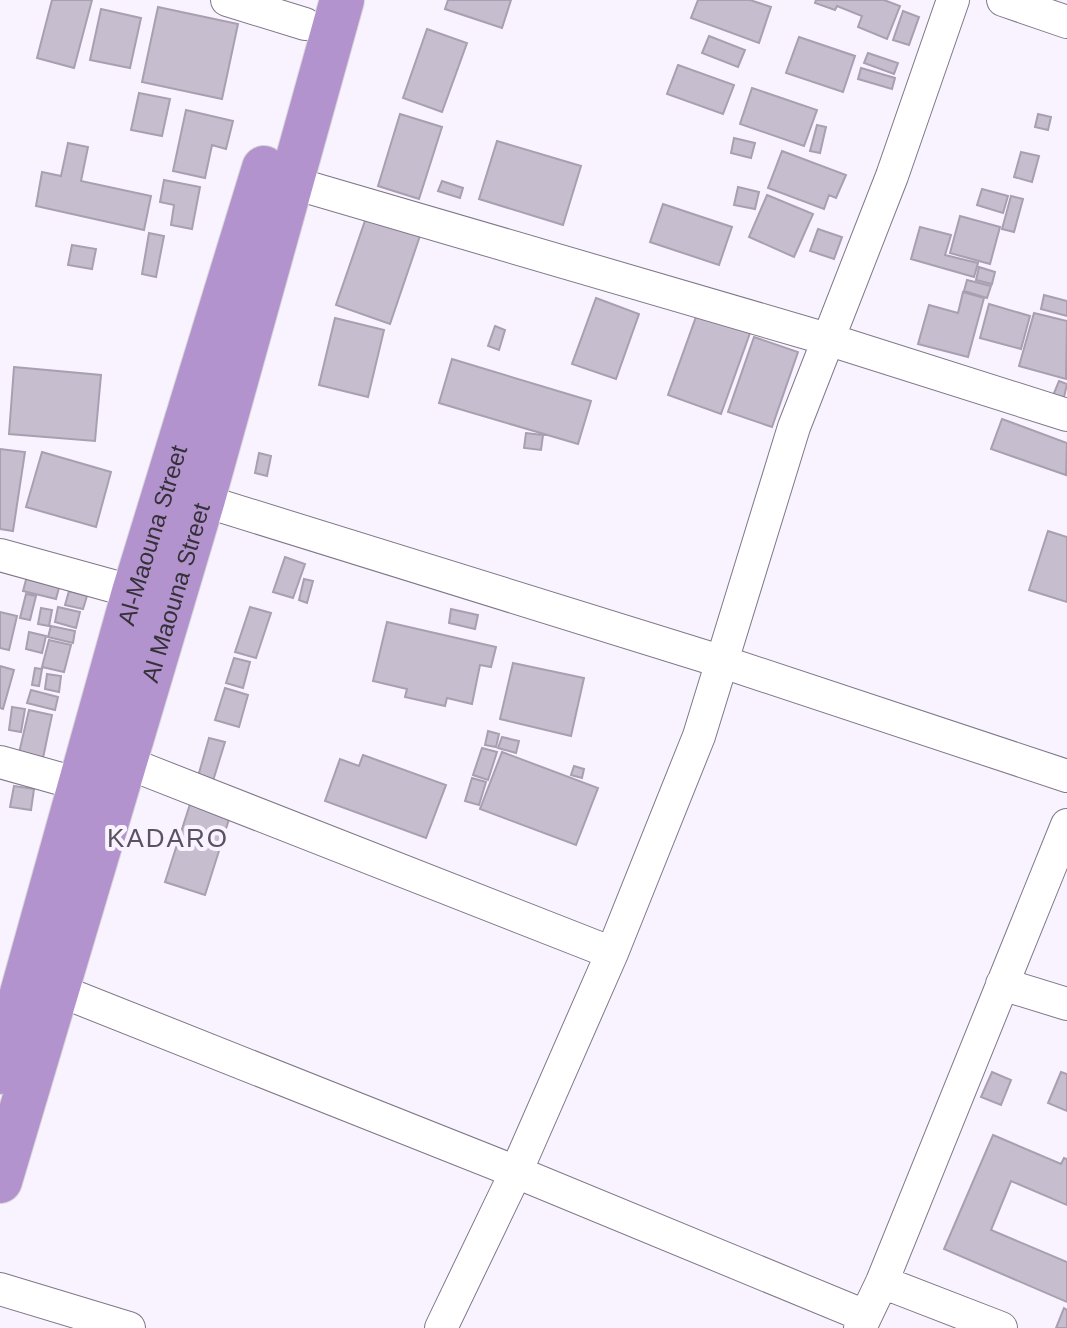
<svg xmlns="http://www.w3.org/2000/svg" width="1067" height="1328" font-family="Helvetica,sans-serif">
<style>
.building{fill:#c6bdcf;stroke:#a89fb1;stroke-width:2}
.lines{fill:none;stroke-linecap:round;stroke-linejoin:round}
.minor-casing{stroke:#807788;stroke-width:34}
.trunk-casing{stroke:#d7d6d7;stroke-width:46}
.minor{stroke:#fff;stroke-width:32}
.trunk{stroke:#b393ce;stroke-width:44}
.labels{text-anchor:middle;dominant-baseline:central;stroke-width:8;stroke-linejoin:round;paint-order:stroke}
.street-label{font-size:24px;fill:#353138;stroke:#f9f3ff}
.neighbourhood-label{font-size:26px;letter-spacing:2px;fill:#5a5262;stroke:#f9f3ff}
</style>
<rect width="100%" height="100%" fill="#f9f3ff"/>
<path class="building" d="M52,0H92L74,68L37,58Z
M448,0H511L502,28L445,9Z
M698,0H750L771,7L759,43L691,18Z
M816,0H884L900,6L887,39L858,27L862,16L837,6L835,10L815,3Z
M158,7L238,24L222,99L142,82Z
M101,9L141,18L130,68L90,60Z
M903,11L919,17L909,45L893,40Z
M427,29L467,43L442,112L403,98Z
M709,36L745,50L738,67L702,53Z
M799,37L855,56L843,92L786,73Z
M868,53L898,63L894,74L864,63Z
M678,65L734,85L723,114L667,94Z
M861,68L895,78L892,89L858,79Z
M752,88L817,110L804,146L740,124Z
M139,93L170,99L162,136L131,130Z
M186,110L233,121L226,149L212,145L205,178L173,171Z
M400,114L442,127L419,199L378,186Z
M1038,114L1051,117L1048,130L1035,127Z
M817,125L826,127L820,153L810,151Z
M734,138L755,143L751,158L731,153Z
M497,141L581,166L563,225L479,199Z
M68,143L88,147L81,181L151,196L144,230L36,206L42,172L61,176Z
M782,151L846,175L836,198L829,195L824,209L768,188Z
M1021,152L1039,156L1032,182L1014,177Z
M164,180L200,187L192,229L171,225L174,205L160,202Z
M442,181L463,188L460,198L438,191Z
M738,187L759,192L755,209L734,205Z
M982,189L1008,196L1003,213L977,205Z
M767,195L813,214L794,257L749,237Z
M1011,196L1023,199L1014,232L1002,229Z
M663,204L732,227L719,265L650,242Z
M368,212L422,230L390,324L336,305Z
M960,216L1000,227L990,264L950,253Z
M920,227L951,235L945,255L978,263L974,277L911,259Z
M818,229L842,237L834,259L810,251Z
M149,233L164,236L156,277L142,274Z
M72,245L96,249L92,269L68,265Z
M979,267L995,272L992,284L976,280Z
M967,280L991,286L987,298L964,291Z
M963,292L984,298L968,357L918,344L929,305L958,313Z
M1044,295L1067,301V316L1041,309Z
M596,298L639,314L616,379L572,364Z
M989,304L1030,316L1021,349L980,338Z
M1034,313L1067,321L1066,379L1019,366Z
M697,314L750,333L721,414L668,395Z
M335,318L384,330L368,397L319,385Z
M495,326L505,330L499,350L488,346Z
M754,337L798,352L772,427L728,412Z
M452,359L591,401L578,444L439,403Z
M14,367L101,375L95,441L9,434Z
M1059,381L1067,384L1063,402L1052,398Z
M1002,419L1067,443L1066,475L991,449Z
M526,433L543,435L541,450L524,448Z
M0,449L25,452L13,531L0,529Z
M42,452L111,472L96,527L26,507Z
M259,453L271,456L267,476L255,473Z
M1048,531L1067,537V602L1029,590Z
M285,557L305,564L293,598L273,592Z
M27,576L60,584L56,599L23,591Z
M304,579L313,581L307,603L299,600Z
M69,591L87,596L83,609L65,605Z
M26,594L36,596L30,620L20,618Z
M58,607L80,612L76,628L55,622Z
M250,607L271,613L256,658L235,652Z
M41,608L52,610L49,626L38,624Z
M451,609L478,615L475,629L449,623Z
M0,612L17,616L9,650L0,648Z
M387,622L496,647L491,667L480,665L472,704L447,698L445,706L405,697L407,689L373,681Z
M51,626L75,631L73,643L48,637Z
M29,632L46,636L42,653L26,649Z
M49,640L71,645L64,672L42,667Z
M234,658L250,662L243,688L226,683Z
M513,663L584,678L571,736L500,719Z
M0,666L14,670L3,709L0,708Z
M35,668L42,669L39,686L32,685Z
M47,674L61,676L59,692L45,689Z
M225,688L248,695L239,727L215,720Z
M31,690L58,697L55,710L27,703Z
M12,707L25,709L21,732L9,730Z
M29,710L52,715L43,758L19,753Z
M488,731L499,734L496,747L485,745Z
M502,737L519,741L516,753L498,748Z
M209,738L225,742L212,784L197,780Z
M482,748L497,752L488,780L473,775Z
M502,752L598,788L576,845L480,809Z
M363,755L446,785L426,838L325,801L340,759L359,766Z
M574,766L584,769L582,778L571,775Z
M472,778L486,782L479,805L465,801Z
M14,786L34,789L31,810L10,807Z
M191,801L231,813L205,895L165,882Z
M992,1072L1011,1080L1001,1105L981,1097Z
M1061,1072L1067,1074V1111L1048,1103Z
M993,1135L1061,1164L1064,1158L1067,1159V1205L1011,1181L991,1230L1067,1262V1302L944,1249Z
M1064,1308L1067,1310V1328H1056Z"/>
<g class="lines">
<g class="minor-casing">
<path id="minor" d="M227,0L305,24
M1003,0L1067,22
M290,182L827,339L1067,415
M182,494L723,662L1067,776
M0,555L134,592
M0,762L79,784
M125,762L612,953
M1002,984L1067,1004
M58,990L516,1172L865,1316
M882,1282L1001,1328
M0,1289L129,1328
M441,1328L516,1172L612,953L699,736L794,427L892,176L953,0
M860,1328L882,1282L1067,825"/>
</g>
<g class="trunk-casing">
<g id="trunk">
<path id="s1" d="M0,1072L134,592L264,168"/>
<path id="s2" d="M0,1181L203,499L342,0"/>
</g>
</g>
<use href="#minor" class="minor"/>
<use href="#trunk" class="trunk"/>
</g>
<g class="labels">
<g class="street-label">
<text stroke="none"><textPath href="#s1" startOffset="558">Al-Maouna Street</textPath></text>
<text stroke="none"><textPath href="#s2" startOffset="614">Al Maouna Street</textPath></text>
</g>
<g class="neighbourhood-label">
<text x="168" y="838">KADARO</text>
</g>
</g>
</svg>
